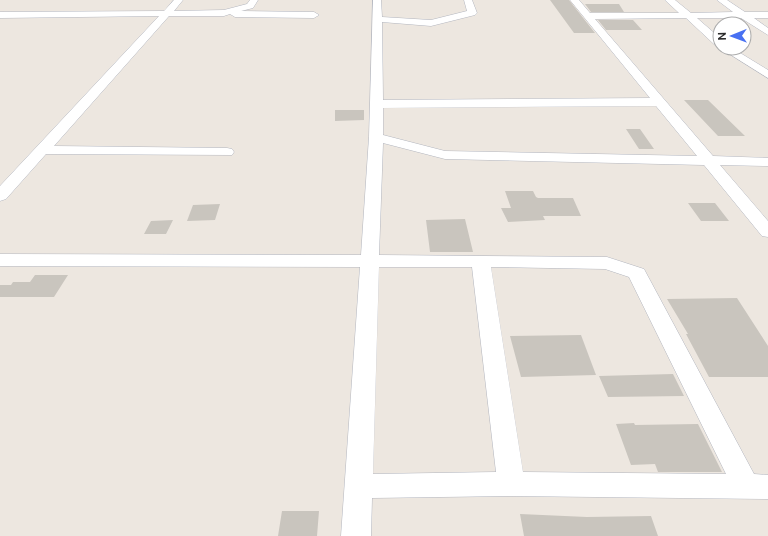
<svg xmlns="http://www.w3.org/2000/svg" width="768" height="536" font-family="'Public Sans',sans-serif">
<style>
.building{fill:#c9c5be}
.lines{fill:none;stroke-linecap:round;stroke-linejoin:round}
.minor-casing{stroke:#b3b6bf;stroke-width:1}
.minor{fill:#fff;fill-rule:evenodd}
</style>
<rect width="100%" height="100%" fill="#ede7e0"/>
<path class="building" d="M550,0H569L595,33H574Z
M585,4H619L624,12H591Z
M598,20H633L642,30H606Z
M684,100H708L745,136H718Z
M335,110H364V120L335,121Z
M626,129H640L654,149H639Z
M505,191H533L536,197L538,198H573L581,216H543L545,220L508,222L501,208H511Z
M688,203H715L729,221H701Z
M220,204L215,220L187,221L193,205Z
M465,219L473,252H430L426,220Z
M173,220L166,234H144L151,221Z
M35,275H68L54,297H0V285H11L13,282H30Z
M737,298L768,346V377H709L686,334H688L667,299Z
M581,335L596,375L521,377L510,336Z
M673,374L684,396L608,397L599,376Z
M634,423L635,425L698,424L722,472H658L655,464L631,465L616,424Z
M282,511H319L317,536H278Z
M520,514L587,517L651,516L658,536H524Z"/>
<g class="lines">
<g class="minor-casing">
<path id="minor" d="M174,0H183L174,11L224,10L247,4L250,0H258L253,8L241,11L314,12L319,15L314,18L235,17L230,14L224,16H169L54,146L227,148L232,149L234,152L232,155L46,154L6,199L0,201V186L159,16L0,18V12L164,11Z
M373,0H381L382,17L431,20L467,11L464,0H472L477,13L475,15L431,26L382,22L383,100L650,98L570,0H579L590,13H679L665,0H675L691,13L733,12L717,0H727L745,12H768V18H754L768,28V35L741,18H697L720,38V47L716,46L686,18L595,19L713,156L768,158V166L720,165L768,221V237L762,236L704,165L445,159L383,143L379,255L607,257L644,269L754,474L768,475V499L511,496L372,498L371,536H341L360,267L0,266V254L361,255L369,137ZM656,106L697,156L445,151L383,135V108ZM379,267H472L496,472L373,474ZM491,267L605,269L629,277L726,474L523,472Z
M720,48H732L768,70V78Z"/>
</g>
<use href="#minor" class="minor"/>
</g>
<g transform="translate(732 36) rotate(269)"><circle r="19" fill="#ffffff" stroke="#ababab"/>
<path d="M0-3L7 15L0 10L-7 15Z" fill="#4870f2"/>
<text y="-6" font-size="11" font-weight="bold" text-anchor="middle" fill="#2c2c2c">N</text>
</g>
</svg>
